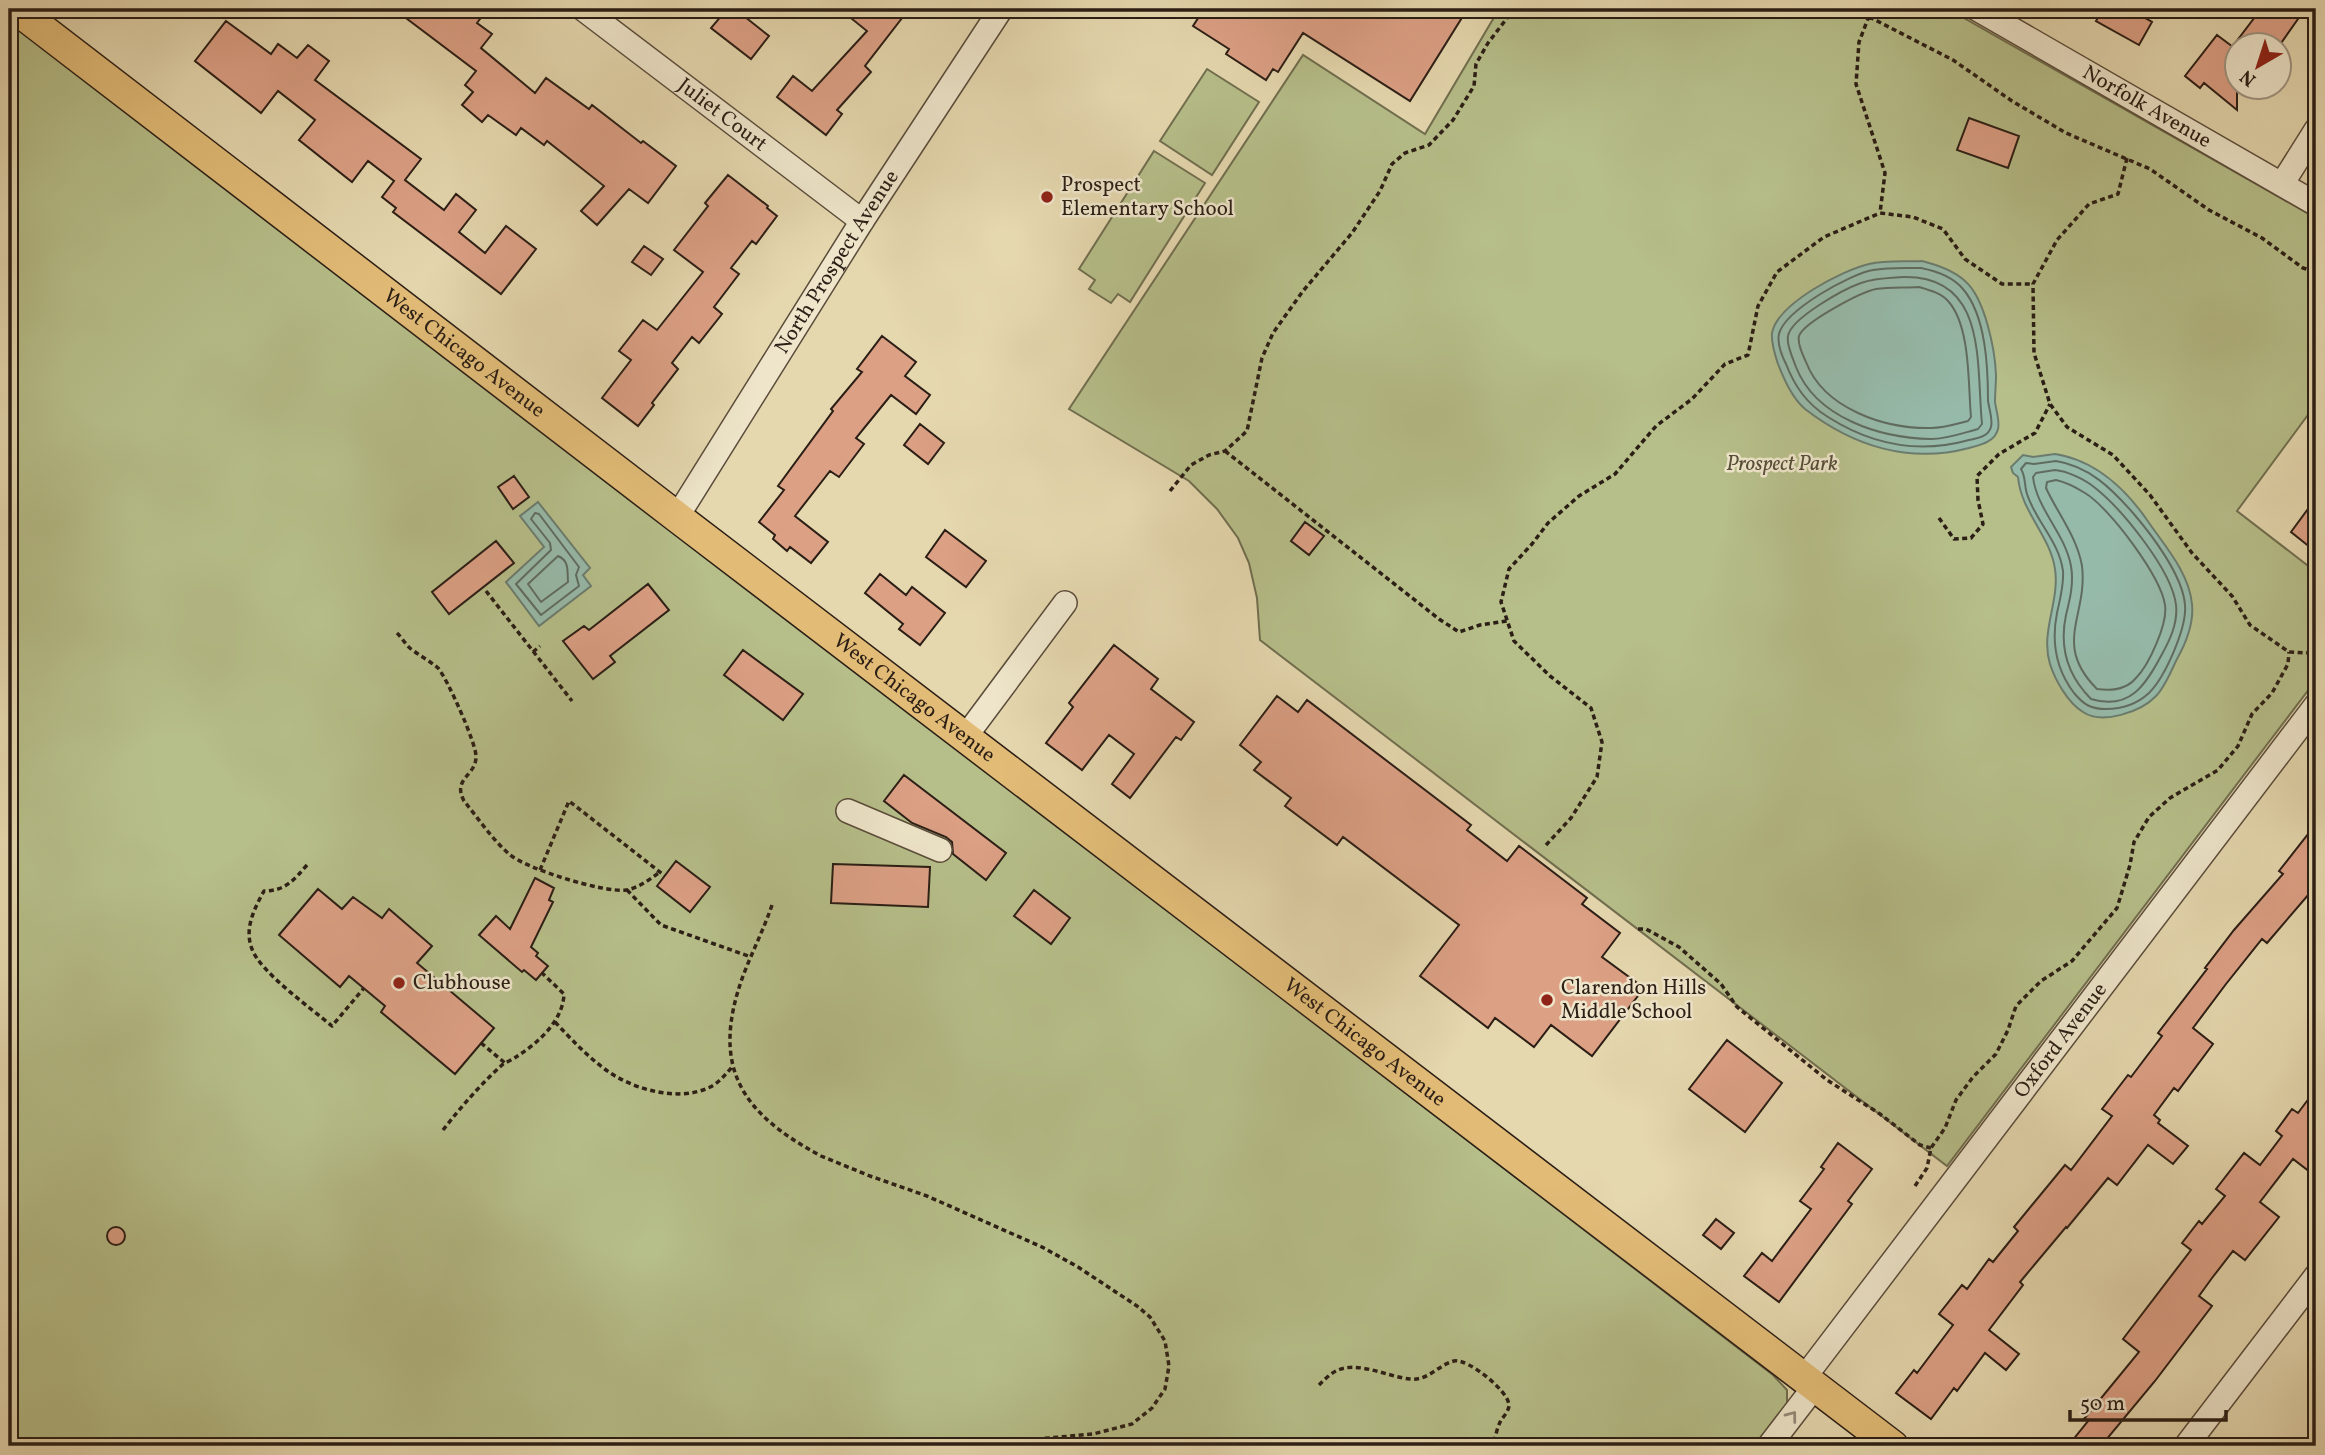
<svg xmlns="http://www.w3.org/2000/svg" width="2325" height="1455" font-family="Vollkorn,serif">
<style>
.green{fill:#b6be89;stroke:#706e4f;stroke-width:2}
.water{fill:#96baaa;stroke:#6b7c6e;stroke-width:2}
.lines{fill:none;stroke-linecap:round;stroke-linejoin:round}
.shore{stroke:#606c60;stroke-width:2}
.building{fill:#dca085;stroke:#2b1e15;stroke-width:2}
.minor-casing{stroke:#5a4c3b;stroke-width:26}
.major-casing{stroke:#2b1e15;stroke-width:33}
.path{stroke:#2b1e15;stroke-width:3.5;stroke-dasharray:5 3.5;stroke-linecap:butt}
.minor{stroke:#eee5ca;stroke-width:23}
.major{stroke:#e2bc77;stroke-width:30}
.oneway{stroke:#968b79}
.poi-dot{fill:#8f2418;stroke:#eee5ca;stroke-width:2.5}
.labels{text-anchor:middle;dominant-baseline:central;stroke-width:5;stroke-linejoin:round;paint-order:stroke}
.street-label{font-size:21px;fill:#2b1e15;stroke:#eee5ca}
.poi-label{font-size:21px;fill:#2b1e15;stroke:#eee5ca;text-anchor:start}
.park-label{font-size:21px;font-style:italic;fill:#554e38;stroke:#eee5ca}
</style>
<rect width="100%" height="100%" fill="#e5d7ae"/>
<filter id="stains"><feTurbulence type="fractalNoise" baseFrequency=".00286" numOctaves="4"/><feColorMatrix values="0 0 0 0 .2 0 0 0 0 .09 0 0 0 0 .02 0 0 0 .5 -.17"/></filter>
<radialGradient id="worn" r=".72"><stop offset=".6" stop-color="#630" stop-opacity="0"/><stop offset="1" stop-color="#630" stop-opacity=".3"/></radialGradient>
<path class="green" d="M1499,9H1948L2316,218V404L2237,511L2316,572V680L1947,1166L1260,640L1257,598L1249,563L1238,538L1217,509L1189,481L1069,409L1303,55L1425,134Z
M9,20L1773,1375L1787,1390V1403L1754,1446H9Z
M1207,69L1259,102L1212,175L1160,141Z
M1154,151L1205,183L1130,302L1118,294L1111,303L1089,289L1095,280L1079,269Z"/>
<path class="water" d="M1922,261C1938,265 1953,270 1965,281C1985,298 1995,350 1996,375C1996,384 1995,393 1995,402C1996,410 2000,421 1998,429C1995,442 1980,445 1969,448C1909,464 1853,446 1805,409C1792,398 1784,379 1778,364C1775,355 1771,342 1772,333C1778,303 1843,270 1869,264C1886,260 1905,262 1922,261Z
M2055,454C2094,460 2125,488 2147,520C2164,545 2189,572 2192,604C2194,623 2186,643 2177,659C2171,671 2165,687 2156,696C2141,712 2102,725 2083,712C2068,703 2055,680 2050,664C2040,632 2060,601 2055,569C2050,535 2021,512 2018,477L2013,473L2011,467L2023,455L2033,457Z
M538,502L590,568L583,575L591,586L539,626L506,582L544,547L520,516Z"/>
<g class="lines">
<path class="shore" d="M1921,268C1936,271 1953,277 1963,289C1986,316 1988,367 1988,401C1989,408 1993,420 1991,427C1988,437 1978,438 1969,440C1919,454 1872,445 1828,417C1807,404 1795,387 1786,364C1782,356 1777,343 1779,334C1785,310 1850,274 1873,270C1889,267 1906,268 1921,268Z
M1903,277C1988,275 1976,364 1982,424L1978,429C1963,433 1947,439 1931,439C1880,438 1816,418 1796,367C1793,358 1786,345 1788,336C1791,318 1844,289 1861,283C1874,278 1889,278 1903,277Z
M1919,287C1929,290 1941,293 1948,301C1971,326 1968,386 1971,417L1968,421C1956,424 1944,428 1931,428C1885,429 1824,409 1806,362C1803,355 1797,344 1799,336C1804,322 1861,292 1876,289C1890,287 1905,288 1919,287Z
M2056,461C2089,466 2112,489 2133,513C2152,535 2183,576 2185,605C2187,628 2165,677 2149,693C2137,704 2122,709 2106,709C2091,709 2084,705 2074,693C2056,669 2051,643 2057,613C2060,599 2064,586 2063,571C2059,541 2036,522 2027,494C2024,485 2026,477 2021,469L2026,463L2034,464Z
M2055,470C2067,471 2084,479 2094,487C2121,508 2172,570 2176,605C2178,623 2170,640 2161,656C2146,684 2130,711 2091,699C2067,675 2059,648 2066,615C2070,599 2074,583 2071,566C2065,533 2037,510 2033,477L2036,473Z
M2056,480C2065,482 2077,488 2085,493C2110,508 2161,577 2165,605C2168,623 2149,665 2136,678C2126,690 2111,691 2097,689C2052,644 2088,616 2082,566C2077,537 2058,514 2046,488L2047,482Z
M535,513L539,514L579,567L576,575L579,586L541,615L516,584L551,550L550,543L531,519Z
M558,556C570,561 567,572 568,582L541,602L528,584Z"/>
</g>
<path class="building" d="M394,9H475L483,15L477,23L492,34L481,48L535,93L546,78L589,109L592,105L641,143L643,141L676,166L648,203L629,189L597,225L581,211L604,186L547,141L544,145L521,128L516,135L488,115L482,122L462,105L473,92L465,85L476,71Z
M727,9H735L769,36L751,59L711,28Z
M861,9H909L865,66L871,72L837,110L842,114L826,135L777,97L793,76L812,91L867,31L852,19Z
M1204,9H1452L1463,16L1410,101L1303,33L1278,72L1273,69L1266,80L1226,54L1229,49L1193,26Z
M2103,9H2129L2152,22L2139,45L2096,21Z
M2261,9H2305L2279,46H2233Z
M226,21L271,54L278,44L297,58L308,45L329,61L315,80L421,159L405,180L444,210L456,194L476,210L459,232L485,253L506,226L536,249L501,294L393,212L396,208L382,197L394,181L368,161L352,182L299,140L315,120L278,91L261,113L195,61Z
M2217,35L2237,50V110L2204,83L2200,88L2185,76Z
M1969,118L2019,136L2008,168L1957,150Z
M728,175L768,206L767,208L777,216L756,244L752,241L731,268L739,274L714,307L722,314L699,343L692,337L672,363L678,369L652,403L654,405L638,426L602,398L631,360L619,351L643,320L657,330L703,272L674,250L708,206L705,203Z
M644,246L663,259L651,275L632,262Z
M882,336L916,362L905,376L930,395L916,414L891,395L856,438L864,444L839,477L830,471L795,516L828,542L811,563L790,547L787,551L773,539L775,535L759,522L784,490L778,486L833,411L831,409L862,372L857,369Z
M920,424L944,443L928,464L904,445Z
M514,476L529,497L513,509L498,487Z
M2316,498V552L2291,532Z
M1305,522L1324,536L1309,555L1291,541Z
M945,530L986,561L966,587L926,557Z
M496,541L514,563L449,614L432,592Z
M880,574L906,595L912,587L945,613L920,645L899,629L903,624L865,593Z
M648,584L669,610L610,656L615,662L593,679L563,641L584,626L589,630Z
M1114,645L1158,679L1151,689L1194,722L1181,740L1176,737L1130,798L1112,784L1134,754L1109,735L1082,770L1046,743L1073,707L1069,703Z
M743,650L803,694L783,720L724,675Z
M1277,696L1298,712L1307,700L1471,825L1467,830L1507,861L1519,846L1587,898L1582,904L1620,933L1602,957L1644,988L1592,1056L1551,1025L1534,1047L1495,1018L1488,1028L1420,976L1459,925L1343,837L1337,845L1285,806L1291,798L1254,770L1261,762L1240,745Z
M904,775L1006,853L986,880L953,854L952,842L946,837L912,823L884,801Z
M2316,824V900L2309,894L2267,943L2262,939L2226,984L2193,1028L2213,1044L2178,1091L2174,1088L2154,1115L2160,1120L2158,1123L2188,1146L2173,1164L2148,1145L2117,1185L2108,1178L2067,1228L2066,1227L2020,1282L2023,1285L1989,1330L2019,1354L2006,1370L1985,1353L1957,1391L1954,1388L1931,1419L1896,1393L1914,1370L1917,1373L1953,1325L1939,1314L1962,1285L1967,1289L1989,1259L1993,1262L2018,1231L2014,1227L2065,1165L2071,1170L2112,1116L2102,1109L2128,1075L2131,1077L2162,1036L2158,1033L2207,969L2205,968L2234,930L2283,874L2279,871Z
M676,861L710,887L690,912L657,886Z
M833,864L930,867L928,907L831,903Z
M535,878L554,888L549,900L553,902L531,947L538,953L536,956L548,966L536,980L524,970L522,972L479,935L496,916L510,929Z
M318,889L342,909L353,897L382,918L389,909L432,946L417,963L494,1028L455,1074L381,1012L385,1006L349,976L340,987L279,935Z
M1034,890L1070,918L1051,944L1014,916Z
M1727,1040L1782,1083L1745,1132L1689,1089Z
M2316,1089V1163L2310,1172L2293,1159L2260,1202L2279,1217L2245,1260L2233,1251L2212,1278L2199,1296L2212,1306L2155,1381L2101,1446H2068L2088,1421L2084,1419L2139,1352L2123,1339L2191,1250L2182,1243L2199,1221L2202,1224L2225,1196L2216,1189L2244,1153L2260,1165L2282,1136L2276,1131L2292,1109L2298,1113Z
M1838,1143L1872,1169L1848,1201L1852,1204L1779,1302L1744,1276L1762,1253L1772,1261L1811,1209L1800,1201L1824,1169L1821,1167Z
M1716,1219L1734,1233L1721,1249L1703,1235Z
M107 1236a9 9 0 1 1 18 0a9 9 0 1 1-18 0Z"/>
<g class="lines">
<g class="minor-casing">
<g id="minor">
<path id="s1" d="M583,9L862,221"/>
<path id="s2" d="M1977,9L2316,204"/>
<path d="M2282,184L2316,130"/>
<path id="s3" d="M677,517L862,221L1001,9"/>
<path d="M966,736L1065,603"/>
<path d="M848,811L940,850"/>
<path id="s4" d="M1804,1378L2316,705"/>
<path d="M1769,1446L1815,1386"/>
<path d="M2186,1446L2316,1276"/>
</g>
</g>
<g class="major-casing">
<g id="major">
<path id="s5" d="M16,9L677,517L1893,1446"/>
</g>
</g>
<path class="path" d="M1854,9L1953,60L2012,101L2066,133L2150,169L2209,210L2262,238L2303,268L2316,272
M1869,16L1859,42L1856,84L1885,173L1880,213
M2127,158L2118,194L2089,204L2057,240L2033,284L2034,353L2050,404L2067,427L2113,455L2150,495L2192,553L2232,596L2250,625L2289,652L2309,653L2316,647
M1225,451L1439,619L1459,632L1480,625L1507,621
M1170,491L1191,465L1209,455L1225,451L1247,431L1262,358L1273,333L1303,291L1352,233L1380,191L1392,164L1405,153L1429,145L1453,120L1474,86L1476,64L1488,43L1514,9
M1939,518L1954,539L1971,538L1983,524L1978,500L1977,476L1999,454L2035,433L2050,404
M486,591L572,701
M397,633C402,638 406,645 411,649C420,656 430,661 438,668C447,678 477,745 476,757C476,776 452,778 464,801C478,818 492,839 509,854C526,869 604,893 626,890C639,888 650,879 660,872
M533,652L540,646
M1546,845L1571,818L1597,777L1602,742L1591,708L1550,676L1514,641L1501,602L1509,569L1532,544L1548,523L1579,496L1615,474L1656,426L1692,399L1725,364L1748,355L1758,306L1777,272L1824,237L1880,213L1913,217L1943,229L1965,259L2002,284H2033
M307,865C294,880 285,891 264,891C254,909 244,929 252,949C260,972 312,1009 332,1026L364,988
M540,870L569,801L665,876
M627,890L661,925L751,957
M772,905C764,929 752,952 743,976C710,1067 741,1113 821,1156L870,1176L927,1196L1042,1247L1078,1267L1137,1306L1150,1317L1165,1341L1169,1366L1165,1389L1152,1408L1132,1424L1093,1434L960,1446
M1638,929H1646L1679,947L1721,984L1737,1007L1827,1080L1880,1114L1920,1145L1931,1148
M555,1022C571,1039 587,1056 606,1070C632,1089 677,1102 708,1088C718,1084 725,1075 732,1067
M481,1043L505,1063
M443,1130C461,1107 480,1085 502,1065C506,1062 512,1060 516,1057C538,1043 563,1021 564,994L542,973
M1915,1186L1927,1168L1931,1148L1945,1128L1956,1100L1973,1077L1996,1054L2008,1030L2016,1006L2041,981L2072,961L2117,908L2130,865L2134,842L2149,817L2170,798L2218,770L2238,746L2252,714L2272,693L2288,664L2289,652
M1319,1385C1324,1380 1330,1374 1336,1371C1357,1360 1388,1377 1410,1379C1428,1381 1438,1365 1454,1361C1468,1358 1510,1392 1509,1406C1508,1412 1504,1416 1501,1420C1497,1428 1495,1438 1493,1446"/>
<use href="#minor" class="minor"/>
<use href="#major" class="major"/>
</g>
<defs><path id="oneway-chevron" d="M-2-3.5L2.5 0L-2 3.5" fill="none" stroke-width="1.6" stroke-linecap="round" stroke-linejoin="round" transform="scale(1.75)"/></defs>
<use class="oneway" href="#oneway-chevron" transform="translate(1792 1416) rotate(-53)"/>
<g class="poi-dot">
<circle cx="1047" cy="197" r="7"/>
<circle cx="399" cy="983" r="7"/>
<circle cx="1547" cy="1000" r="7"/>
</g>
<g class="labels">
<g class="street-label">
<text stroke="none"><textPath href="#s2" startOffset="196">Norfolk Avenue</textPath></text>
<text stroke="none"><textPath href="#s1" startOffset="175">Juliet Court</textPath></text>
<text stroke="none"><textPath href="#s3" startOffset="301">North Prospect Avenue</textPath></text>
<text stroke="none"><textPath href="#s5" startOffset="565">West Chicago Avenue</textPath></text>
<text stroke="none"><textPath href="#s5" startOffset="1132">West Chicago Avenue</textPath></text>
<text stroke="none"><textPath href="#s4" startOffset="424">Oxford Avenue</textPath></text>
<text stroke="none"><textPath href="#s5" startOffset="1699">West Chicago Avenue</textPath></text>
</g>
<g class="poi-label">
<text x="1061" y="185">Prospect<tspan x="1061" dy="24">Elementary School</tspan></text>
<text x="413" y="983">Clubhouse</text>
<text x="1561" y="988">Clarendon Hills<tspan x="1561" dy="24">Middle School</tspan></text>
</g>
<g class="park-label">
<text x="1782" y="464">Prospect Park</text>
</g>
</g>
<rect width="2325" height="1455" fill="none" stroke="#e5d7ae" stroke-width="35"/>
<rect x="10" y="10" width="2304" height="1434" fill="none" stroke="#2b1e15" stroke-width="3.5"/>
<rect x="18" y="18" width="2290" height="1420" fill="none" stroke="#2b1e15" stroke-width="2"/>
<g transform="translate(2258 66) rotate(219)"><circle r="33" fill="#eee5ca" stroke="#a09582" stroke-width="2"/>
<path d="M0-5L12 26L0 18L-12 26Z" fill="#8f2418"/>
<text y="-10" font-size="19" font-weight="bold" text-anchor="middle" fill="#2b1e15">N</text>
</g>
<path d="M2070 1410v10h156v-10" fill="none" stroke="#2b1e15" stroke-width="3.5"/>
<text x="2080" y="1410" font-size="21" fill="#2b1e15" stroke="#eee5ca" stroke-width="5" paint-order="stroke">50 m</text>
<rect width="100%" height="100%" filter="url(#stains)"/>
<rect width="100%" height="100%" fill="url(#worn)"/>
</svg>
